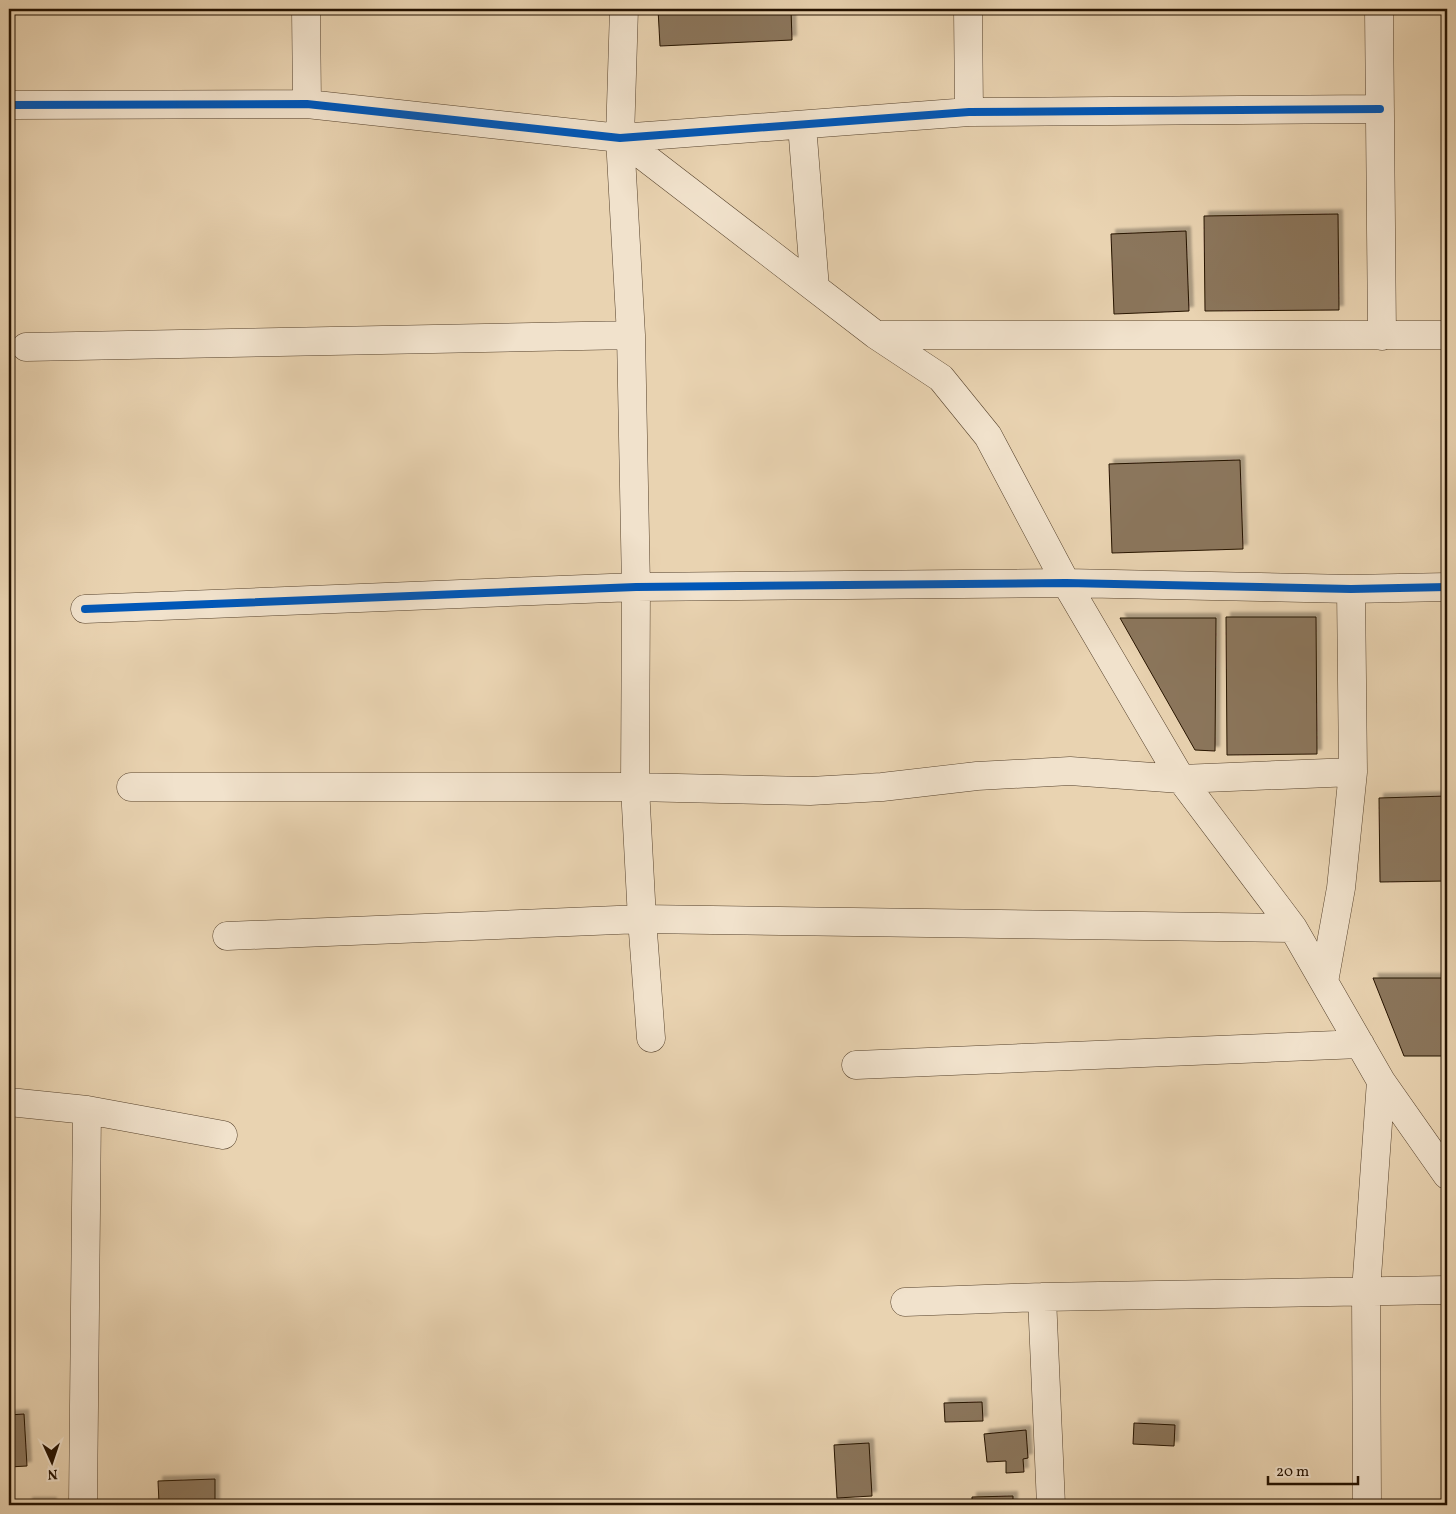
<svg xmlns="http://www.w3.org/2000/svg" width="1456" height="1514" font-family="Vollkorn,serif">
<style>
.building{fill:#8b765c;stroke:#251200;filter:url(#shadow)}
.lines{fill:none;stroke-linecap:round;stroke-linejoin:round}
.street-casing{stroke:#56422c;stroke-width:29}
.street{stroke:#f1e2cc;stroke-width:28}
.cycleway-casing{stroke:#f1e2cc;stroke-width:11}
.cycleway{stroke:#0057b8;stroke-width:8}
</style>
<defs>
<filter id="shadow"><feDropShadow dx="4.5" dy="-4.5" stdDeviation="1" flood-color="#0004"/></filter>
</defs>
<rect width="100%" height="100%" fill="#e9d3b1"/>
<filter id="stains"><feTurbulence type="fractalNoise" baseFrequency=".004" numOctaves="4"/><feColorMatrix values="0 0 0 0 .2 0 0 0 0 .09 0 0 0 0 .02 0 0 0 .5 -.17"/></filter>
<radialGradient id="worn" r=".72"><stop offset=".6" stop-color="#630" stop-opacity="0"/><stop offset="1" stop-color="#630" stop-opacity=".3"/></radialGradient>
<path class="building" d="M658,9H791L792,40L660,46Z
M1338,214L1339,310L1205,311L1204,216Z
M1186,231L1189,311L1114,314L1111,234Z
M1240,460L1243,549L1112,553L1109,464Z
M1226,617H1316L1317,754L1227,755Z
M1120,618H1216L1215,751L1195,750Z
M1447,796V881L1380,882L1379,798Z
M1373,978H1447V1056H1404Z
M982,1402L983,1421L945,1422L944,1403Z
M24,1414L27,1466L9,1467V1415Z
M1134,1423L1175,1425L1174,1446L1133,1444Z
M1026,1430L1028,1458L1023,1459L1024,1472L1006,1473V1461L987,1462L984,1434Z
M869,1443L872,1496L837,1498L834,1445Z
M215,1479V1505H146L159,1503L158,1481Z
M1013,1496V1505H972V1497Z
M28,1502H52V1505H28Z"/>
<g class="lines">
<g class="street-casing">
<path id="street" d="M306,9L307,104
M624,9L620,138L631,335L636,587L635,787L642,919L651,1038
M968,9L969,112
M1379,9L1382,336
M9,105L307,104L620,138L969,112L1380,109
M802,125L815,288
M620,138L876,335L941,378L988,436L1066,583L1181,779L1293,928L1381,1081L1447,1175
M876,335H1447
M26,347L631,335
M85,609L636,587L1066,583L1351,589L1447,587
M131,787H635L810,791L882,787L977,776L1070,771L1181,779L1353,772
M227,936L642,919L1293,928
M1324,982L1341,888L1353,772L1351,589
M856,1065L1360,1044
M9,1102L87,1110L223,1135
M1042,1297L1051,1505
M905,1302L1042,1297L1447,1290
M83,1505L87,1110
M1367,1505L1366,1291L1381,1081"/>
</g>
<use href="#street" class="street"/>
<g class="cycleway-casing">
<path id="cycleway" d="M9,105L307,104L620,138L969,112L1380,109
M85,609L636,587L1066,583L1351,589L1447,587"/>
</g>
<use href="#cycleway" class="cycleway"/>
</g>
<rect width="1456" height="1514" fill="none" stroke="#e9d3b1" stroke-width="30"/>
<rect x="10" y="10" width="1436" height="1494" fill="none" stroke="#251200" stroke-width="2.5"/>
<rect x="15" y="15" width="1426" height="1484" fill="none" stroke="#251200"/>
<g transform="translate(52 1462) rotate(177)" stroke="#f1e2cc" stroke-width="4" paint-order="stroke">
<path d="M0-4L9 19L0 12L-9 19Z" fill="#251200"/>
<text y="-8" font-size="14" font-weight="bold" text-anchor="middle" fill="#251200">N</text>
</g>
<path d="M1268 1476v8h90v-8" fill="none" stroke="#251200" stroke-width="2.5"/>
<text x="1276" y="1476" font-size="15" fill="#251200" stroke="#f1e2cc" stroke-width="4" paint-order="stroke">20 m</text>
<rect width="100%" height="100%" filter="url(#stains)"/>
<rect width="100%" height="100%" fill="url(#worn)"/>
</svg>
